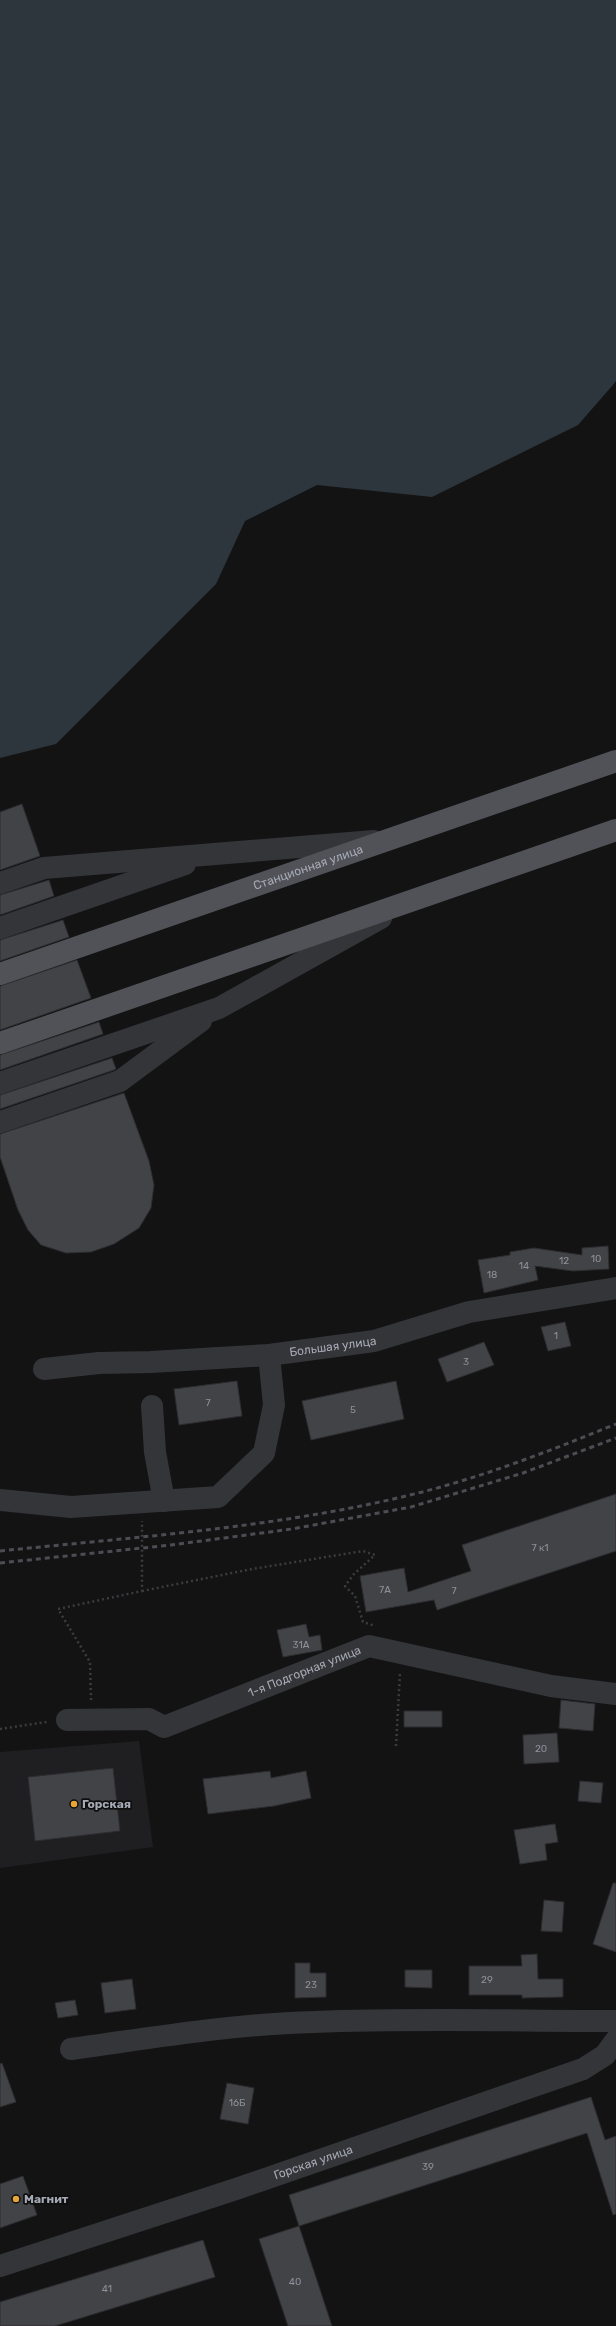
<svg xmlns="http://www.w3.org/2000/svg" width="616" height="2326" font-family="Rubik,sans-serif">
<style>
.built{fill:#1f1f21}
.water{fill:#2d363c}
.building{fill:#424347;stroke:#2d2d30}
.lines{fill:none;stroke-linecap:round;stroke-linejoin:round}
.path{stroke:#3a3c40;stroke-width:2.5;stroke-dasharray:2 3;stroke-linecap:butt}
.minor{stroke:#343539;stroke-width:22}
.major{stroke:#505258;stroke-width:22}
.rail{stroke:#4b4d52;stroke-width:3;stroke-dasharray:5 4;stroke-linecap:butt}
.poi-dot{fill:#e8a637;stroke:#0e0e0f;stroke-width:1.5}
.labels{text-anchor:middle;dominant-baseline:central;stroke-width:3.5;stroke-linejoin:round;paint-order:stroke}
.number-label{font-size:10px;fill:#8c9099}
.street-label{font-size:12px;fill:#a5aab4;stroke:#0e0e0f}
.poi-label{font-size:12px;font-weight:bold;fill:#a5aab4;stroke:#0e0e0f;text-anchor:start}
</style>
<rect width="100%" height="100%" fill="#131314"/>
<path class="built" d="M139,1741L153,1847L0,1868V1752Z"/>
<path class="water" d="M0,0H616V381L612,386L578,425L432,497L317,485L245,521L216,584L56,744L0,758Z"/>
<path class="building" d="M22,804L40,856L0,870V812Z
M49,880L54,896L0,915V895Z
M63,920L69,937L0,961V940Z
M77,960L91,998L0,1030V986Z
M99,1022L103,1034L0,1070V1055Z
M112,1058L116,1069L114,1070L0,1109V1095Z
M124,1093L149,1161L154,1185L151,1208L139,1228L114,1244L91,1252L66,1253L41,1245L28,1230L18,1210L0,1157V1134Z
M608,1246L609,1269L573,1271L535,1266L538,1280L484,1293L478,1260L510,1255V1252L534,1248L582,1255V1248Z
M565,1322L571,1346L548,1351L541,1327Z
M484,1342L494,1365L447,1382L438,1359Z
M237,1381L242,1416L179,1425L174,1389Z
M396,1381L404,1419L311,1440L302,1401Z
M616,1494V1551L437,1610L434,1600L366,1612L360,1576L404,1568L408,1592L471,1571L462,1545Z
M306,1624L309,1637L320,1635L322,1650L283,1657L277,1630Z
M561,1700L595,1704L593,1731L559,1728Z
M404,1711H442V1727H404Z
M557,1733L559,1762L524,1764L523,1735Z
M113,1768L120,1831L35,1841L28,1777Z
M270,1771L271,1778L306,1771L311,1798L274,1806L208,1814L203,1779Z
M580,1781L603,1783L601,1803L578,1801Z
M555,1824L558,1842L545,1844L547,1860L520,1864L514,1830Z
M613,1883H616V1952L593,1944Z
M544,1900L564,1902L562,1932L541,1931Z
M537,1954L538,1979H563V1997L522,1998V1995H469V1966H522L521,1955Z
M295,1963H310V1973H326V1997L295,1998Z
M405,1970H432V1988L405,1987Z
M132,1979L136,2009L105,2013L101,1983Z
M75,2000L78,2015L58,2018L55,2003Z
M2,2063L16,2102L0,2107V2064Z
M227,2083L254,2088L248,2124L220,2119Z
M591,2097L605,2140L616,2136V2214L613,2215L587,2133L299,2226L289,2195Z
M23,2176L37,2215L0,2228V2184Z
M299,2226L332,2326H288L259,2239Z
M203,2240L215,2277L55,2326H0V2302Z"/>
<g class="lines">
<path class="path" d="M142,1591L252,1569L363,1551L375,1555L354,1574L345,1586L355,1596L363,1622L375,1626
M91,1700L90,1662L58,1609L142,1591V1521
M0,1729L47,1722
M396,1746L400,1673"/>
<g class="minor">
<path d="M0,883L44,868L374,841"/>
<path d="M0,928L185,864"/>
<path d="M0,1083L219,1008L381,918"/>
<path d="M0,1122L120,1081L201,1021"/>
<path id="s1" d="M44,1369L99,1363L151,1362L269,1355L374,1341L469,1312L616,1288"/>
<path d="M152,1406L155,1452L164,1501"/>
<path d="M0,1500L71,1507L218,1497L264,1453L274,1405L269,1355"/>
<path id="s2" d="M67,1720L149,1719L164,1727L369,1646L551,1686L616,1694"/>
<path d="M71,2049C151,2038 232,2024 314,2022C415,2018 515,2021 616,2021"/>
<path id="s3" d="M0,2266L236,2189L583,2069L605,2055L616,2040"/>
</g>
<g class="major">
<path id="s4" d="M0,974L616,761"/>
<path d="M0,1043L616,830"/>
</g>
<path class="rail" d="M0,1551C135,1537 273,1528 406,1496C478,1479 547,1452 616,1424
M0,1563L171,1545L292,1529L411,1507L523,1473L616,1438"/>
</g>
<g class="poi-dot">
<circle cx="74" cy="1804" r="4"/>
<circle cx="16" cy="2199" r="4"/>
</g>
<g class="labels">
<g class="number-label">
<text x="596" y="1259">10</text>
<text x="564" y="1261">12</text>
<text x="524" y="1266">14</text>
<text x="492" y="1275">18</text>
<text x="556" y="1336">1</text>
<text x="466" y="1362">3</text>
<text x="208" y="1403">7</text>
<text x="353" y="1410">5</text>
<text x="540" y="1548">7 к1</text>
<text x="385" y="1590">7А</text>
<text x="454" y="1591">7</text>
<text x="301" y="1645">31А</text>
<text x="541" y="1749">20</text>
<text x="487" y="1980">29</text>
<text x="311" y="1985">23</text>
<text x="237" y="2103">16Б</text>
<text x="428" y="2167">39</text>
<text x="295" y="2282">40</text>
<text x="107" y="2289">41</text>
</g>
<g class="street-label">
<text stroke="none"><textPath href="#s4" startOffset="326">Станционная улица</textPath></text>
<text stroke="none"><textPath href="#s1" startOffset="290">Большая улица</textPath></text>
<text stroke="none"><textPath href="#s2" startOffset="250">1-я Подгорная улица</textPath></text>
<text stroke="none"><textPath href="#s3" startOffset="330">Горская улица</textPath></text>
</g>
<g class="poi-label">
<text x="82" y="1804">Горская</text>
<text x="24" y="2199">Магнит</text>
</g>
</g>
</svg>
